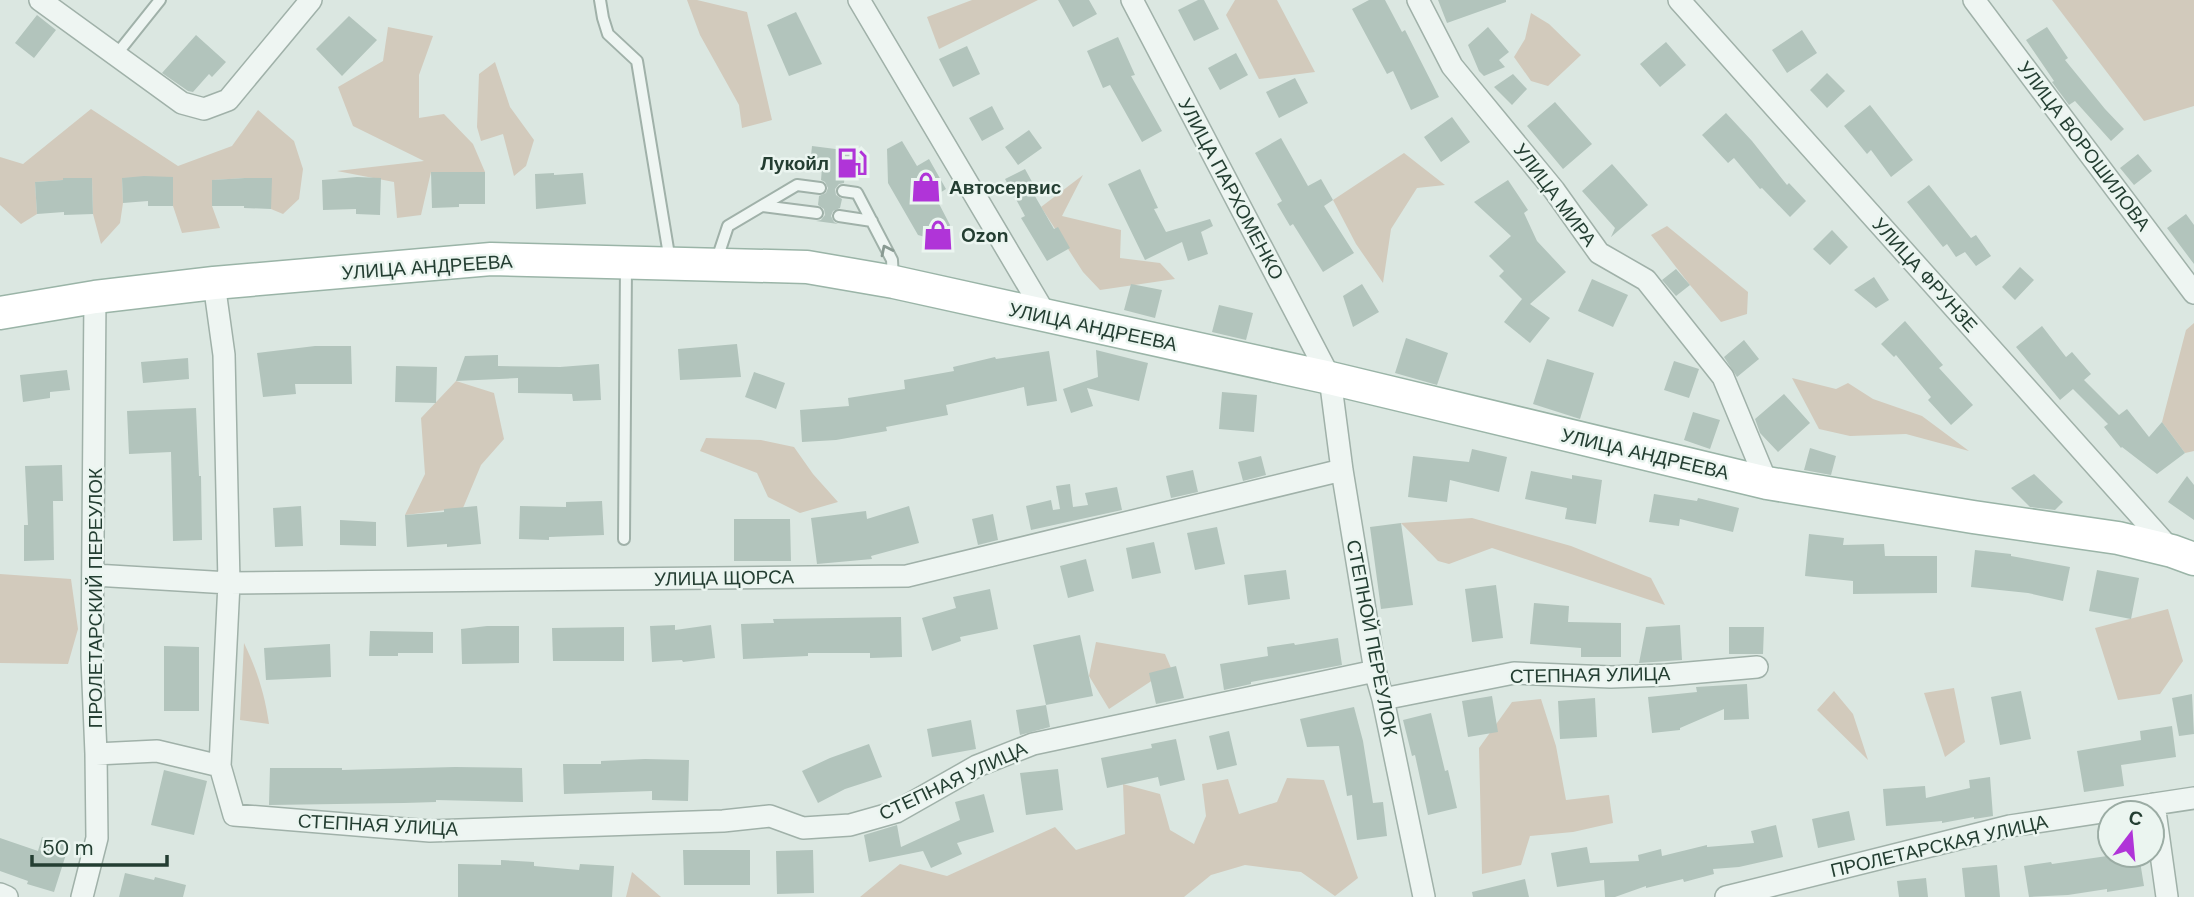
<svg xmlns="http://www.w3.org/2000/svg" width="2194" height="897" font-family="'DM Sans',sans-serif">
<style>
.green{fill:#d2cabc}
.building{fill:#b2c4bc}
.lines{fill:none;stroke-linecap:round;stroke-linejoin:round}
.service-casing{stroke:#a0b1a9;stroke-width:14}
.minor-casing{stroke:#a0b1a9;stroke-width:24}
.primary-casing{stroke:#9ab4a7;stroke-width:35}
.service{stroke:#eef5f2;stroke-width:10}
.minor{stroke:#eef5f2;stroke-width:21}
.primary{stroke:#fff;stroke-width:32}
.oneway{stroke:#899a92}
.labels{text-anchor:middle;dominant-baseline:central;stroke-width:5;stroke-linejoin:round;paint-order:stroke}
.street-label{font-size:19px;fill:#243e32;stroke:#ebf5f0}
.poi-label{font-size:19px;font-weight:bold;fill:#243e32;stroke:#ebf5f0;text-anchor:start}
</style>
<rect width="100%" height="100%" fill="#dbe7e1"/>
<path class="green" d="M687,0H697L747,12L772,120L742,128L739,105L700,35Z
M972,0H1038L939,49L927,17Z
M1235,0H1277L1315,72L1259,79L1226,15Z
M2052,0H2194V106L2144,121Z
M1531,13L1549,24L1581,55L1548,86L1531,81L1514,57L1525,39Z
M388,27L433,36L419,75V118L444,114L473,144L485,172H431L421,215L397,218L394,182L337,171L424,161L353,126L338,87L383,61Z
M495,62L510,107L534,140L526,166L514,176L503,134L481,141L477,127L479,74Z
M91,109L178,166L232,146L258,110L294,141L303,169L299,199L283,214L271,209L245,178L213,180L212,206L220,228L182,233L173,206V177L122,178L123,203L120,223L101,244L93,214L92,178L35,182L37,214L21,224L0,205V157L23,164Z
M1404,153L1445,185L1417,188L1391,229L1383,283L1356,244L1333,200Z
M1083,175L1062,216L1121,230L1120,258L1160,263L1175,279L1100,290L1083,272L1041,207Z
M1667,226L1748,292L1747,314L1721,322L1690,285L1651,235Z
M2194,323V451L2185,453L2162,422L2186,330Z
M1792,378L1836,389L1848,383L1873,399L1922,416L1969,451L1906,434L1850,436L1819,429Z
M456,381L494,393L504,439L481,465L463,508L405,515L425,474L421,418Z
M706,438L761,440L794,447L813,474L838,502L800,513L768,497L757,473L700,451Z
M1472,518L1571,546L1651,578L1665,605L1492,548L1449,564L1438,561L1401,523Z
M0,574L71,579L78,629L68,664L0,663Z
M2168,609L2183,661L2160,694L2118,700L2095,628Z
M1096,642L1165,654L1171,668L1109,709L1089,676Z
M244,643C257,670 265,695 269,724L240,720Z
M1954,688L1965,742L1945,757L1924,693Z
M1834,691L1853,714L1868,760L1817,710Z
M1541,699L1556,746L1566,800L1609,795L1613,823L1573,832L1530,836L1521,865L1482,874L1479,748L1512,702Z
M1287,778L1324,780L1358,878L1335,896L1301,872L1245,865L1211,875L1184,897H860L900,864L947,876L1055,827L1076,850L1125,834L1123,784L1160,794L1170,830L1194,844L1206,816L1202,784L1228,779L1239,814L1277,802Z
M632,872L661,897H626Z"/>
<path class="building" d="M1058,0H1089L1097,14L1073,27Z
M1198,0H1204L1219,29L1194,41L1178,10Z
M1369,0H1385L1402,32L1405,30L1439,97L1411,110L1393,71L1387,74L1352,9Z
M1438,0H1506V2L1447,23Z
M796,12L822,64L789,76L767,25Z
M37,15L56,30L34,58L15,43Z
M349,16L377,40L342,76L316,49Z
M1488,27L1509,52L1499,60L1505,67L1484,76L1479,71L1468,45Z
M2047,27L2068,58L2065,60L2105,109L2124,129L2111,141L2075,101L2069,105L2052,82L2054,81L2026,40Z
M1802,30L1817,53L1787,73L1772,50Z
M196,35L226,62L212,77L209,74L193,92L188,91L162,73Z
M1118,37L1135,75L1131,76L1162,131L1142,142L1110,85L1103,88L1087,51Z
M1666,42L1686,65L1660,87L1640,64Z
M967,46L980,74L953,87L939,59Z
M1236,53L1248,75L1220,90L1208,68Z
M1827,73L1845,91L1827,108L1810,90Z
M1513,74L1527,89L1512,105L1494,87Z
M1295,78L1308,103L1279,118L1266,92Z
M1555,102L1592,144L1563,169L1527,126Z
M1870,105L1913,160L1891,177L1871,150L1867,154L1844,126Z
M992,106L1004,129L982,141L969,118Z
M1726,113L1752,141L1787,185L1789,183L1806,201L1790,217L1762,188L1760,189L1734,158L1728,163L1702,135Z
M1452,117L1470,142L1441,162L1424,137Z
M1029,130L1042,148L1018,165L1005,147Z
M1281,138L1308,186L1321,179L1333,200L1324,206L1354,253L1323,272L1293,224L1290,226L1277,204L1282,201L1255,153Z
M902,141L917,166L929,159L946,189L935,196L950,225L945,237L939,241L918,235L888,183L887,149Z
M812,146L859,152L856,173L845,171L844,183L839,184L835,189L836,195L842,199L840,208L833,211L831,216L834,222L838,224L816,221L821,220L825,215L824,209L818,205L819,196L826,193L828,188L825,182L821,180L822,168L810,166Z
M2138,154L2152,171L2134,185L2120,168Z
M1612,164L1648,205L1611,237L1615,228L1582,191Z
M1025,169L1036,189L1032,191L1054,229L1058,227L1070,248L1047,261L1021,218L1025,216L1005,179Z
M1140,169L1158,208L1154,209L1166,232L1210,219L1213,226L1201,232L1208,254L1188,261L1182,242L1145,260L1108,184Z
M431,172H485V204H459V207L432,208Z
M554,173V175L583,173L586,204L536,209L535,174Z
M144,176L173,177V206H148V201L123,203L122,178Z
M357,177L381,178L380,215L356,214V209L323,210L322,180Z
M63,178H92L93,214L64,215V212L37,214L35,182L63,180Z
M245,178H272L271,209L244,208V206H212V180Z
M1508,180L1528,210L1524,213L1537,241L1566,272L1530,304L1550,318L1530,343L1504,322L1522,299L1499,276L1504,271L1489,256L1511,236L1474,202Z
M1929,185L1971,238L1976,235L1991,256L1976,266L1965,252L1956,257L1947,244L1943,247L1907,202Z
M2186,214L2194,225V264L2167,228Z
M1832,230L1848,247L1830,265L1813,249Z
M2020,267L2034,280L2015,300L2002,287Z
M1676,269L1690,285L1676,296L1662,280Z
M1874,277L1889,300L1876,308L1854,290Z
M1592,279L1628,295L1613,327L1578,311Z
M1131,284L1162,290L1155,318L1124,310Z
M1362,284L1379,312L1353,327L1343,296Z
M1219,305L1253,313L1246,340L1212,332Z
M1905,321L1943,365L1939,368L1973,405L1951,425L1928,400L1931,397L1896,355L1894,357L1881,344Z
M2042,326L2066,357L2072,352L2091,374L2084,380L2119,415L2127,409L2149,437L2162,422L2185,453L2157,474L2122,447L2121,448L2104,427L2108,424L2073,389L2060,400L2016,347Z
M1406,338L1448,353L1437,385L1395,373Z
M1744,340L1759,359L1737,377L1724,357Z
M737,344L741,377L680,380L678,349Z
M315,346H351L352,384H295L296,394L263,397L257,353Z
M1096,350L1148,363L1139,401L1087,388L1093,406L1071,413L1063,389L1098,377Z
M1049,351L1057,401L1027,406L1024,387L946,405L948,415L886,427L887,431L836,440L802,442L800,410L849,406L848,398L905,389L904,380L954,371L953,367L995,357L996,359Z
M498,355V366L560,367L599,364L601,400L573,401L572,394L518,393V378L456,381L465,356Z
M188,358L189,379L143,383L141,362Z
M1547,359L1594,373L1580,419L1533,404Z
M1674,361L1699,369L1689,398L1664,390Z
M396,366L437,367L436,403L395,402Z
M67,370L70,390L50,392V398L23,402L20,375Z
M754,372L785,383L776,409L745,397Z
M1222,392L1257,395L1254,432L1219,429Z
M1784,394L1810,423L1778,452L1760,433L1755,419Z
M196,408L199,476H201L202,540L173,541L171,452L129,454L127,411Z
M1693,412L1720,420L1710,449L1684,440Z
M1810,448L1836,456L1831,475L1804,470Z
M1472,449L1507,457L1499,492L1450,480L1447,502L1408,497L1413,456L1469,462Z
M1261,456L1266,475L1243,481L1238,462Z
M62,465L63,501H53L54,560L24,561V525H28L25,466Z
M1193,470L1198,492L1171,498L1166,476Z
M1531,471L1572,479V475L1602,480L1596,524L1565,519L1567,508L1525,499Z
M2034,474L2063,502L2055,510L2030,507L2011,488Z
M2187,476L2194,485V520L2168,502Z
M1070,484L1073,507L1088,505L1085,493L1117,487L1122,510L1031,530L1026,506L1051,500L1053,510L1060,509L1056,486Z
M1654,494L1697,501L1698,498L1739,508L1733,532L1680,519L1679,526L1649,522Z
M602,501L604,535L549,537V540L519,539L520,506L566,507V502Z
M301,506L303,546L275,547L273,508Z
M477,506L481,544L447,547V544L407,547L405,515L444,512V509Z
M909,506L919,543L871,556L872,559L817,564L811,518L866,511L867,519Z
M993,514L998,540L978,545L972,519Z
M734,519H790L791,561H734Z
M340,520L376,522V546L340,545Z
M1401,523L1413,605L1381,609L1370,527Z
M1217,527L1225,564L1195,570L1187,533Z
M1809,534L1844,538L1843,545L1884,544L1885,556H1937V593L1853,594V581L1805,576Z
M1154,542L1161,573L1132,579L1126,548Z
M1975,550L2011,554V556L2070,567L2063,601L2028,593L1971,587Z
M1086,559L1094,591L1068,598L1060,566Z
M1286,570L1290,599L1248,605L1244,575Z
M2097,570L2139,578L2131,619L2089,611Z
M1496,585L1503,638L1472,642L1465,589Z
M990,589L998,629L960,637L961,641L932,651L922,618L956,608L953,597Z
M1534,603L1569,606L1568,622L1621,623V657H1581V648L1530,644Z
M901,617L902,657L870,658V653H808V656L743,659L741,624L774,623L773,619Z
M675,625V630L711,625L715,658L683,662L682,660L652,662L650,626Z
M1680,625L1682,660L1639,663L1646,627Z
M487,626H519V663L462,664L461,629Z
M624,627V661H553L552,628Z
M1729,627H1764L1763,654H1729Z
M370,631L433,632V653H398V656H369Z
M1080,635L1093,696L1046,705L1033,645Z
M1338,638L1342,665L1251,682V684L1224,690L1220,664L1268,656L1267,647L1294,643L1295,645Z
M330,644L331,677L266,680L264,648Z
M164,646L199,647V711H164Z
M1176,666L1184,698L1156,704L1149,673Z
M1747,684L1749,719L1724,720V709L1680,728V730L1652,733L1648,697L1697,692L1696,687Z
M2021,691L2031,739L2000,745L1991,697Z
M2192,694L2194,734L2179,736L2172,698Z
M1492,696L1498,732L1468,737L1462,701Z
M1595,698L1597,737L1560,739L1558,701Z
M1046,705L1050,727L1020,735L1016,710Z
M1354,707L1363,741L1373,803L1383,802L1387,836L1357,840L1352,795L1347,796L1339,746L1307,747L1300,719Z
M1431,713L1445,771L1448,770L1457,808L1428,815L1415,755L1412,756L1403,720Z
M971,720L976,749L932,757L927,729Z
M2172,726L2176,757L2121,765L2124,786L2084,792L2077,751L2141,740L2140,731Z
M1229,731L1237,765L1217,770L1209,736Z
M1176,739L1185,780L1160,786L1158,777L1107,788L1101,758L1152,748L1151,744Z
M869,744L882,777L845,789L818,803L802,771L830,758Z
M645,759L689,760L688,801L652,800V791L564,794L563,764H601V761Z
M455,767L522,768L523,802L436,800V802L404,803L269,805L270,768H342V770Z
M1058,769L1063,810L1026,815L1020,773Z
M164,770L207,781L194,835L151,825Z
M1990,777L1993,816L1974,819V817L1942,823V821L1886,826L1883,789L1925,786L1926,798L1970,788L1969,780Z
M984,794L994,832L957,843L962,854L931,868L923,851L869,862L864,835L897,825L901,847L960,820L955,802Z
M1849,811L1855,840L1818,848L1812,819Z
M1776,825L1783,857L1739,867L1713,869L1714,874L1684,882L1683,879L1646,888V886L1615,897H1605L1604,880L1557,887L1551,853L1587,847L1590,863L1639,861L1638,855L1661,849L1662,856L1707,845V847L1754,843L1751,831Z
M42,837L69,845L54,892L27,884L28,881L0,871V838L38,851Z
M683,850H750V885H684Z
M813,850L814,893L777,894L776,851Z
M2114,855H2139L2144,886L2107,892V889L2068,895L2029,897L2024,866L2051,862L2052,864Z
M501,860L534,862V866L579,870L580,864L614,866L612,897H458V864L501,865Z
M1997,865L2000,897H1965L1962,868Z
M125,873L154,880L155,877L186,885L183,897H119Z
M1926,878L1928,897H1899L1897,881Z
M1525,879L1529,897H1473L1472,892Z"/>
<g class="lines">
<g class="service-casing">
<path id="service" d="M600,0L603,18L608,34L637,61L670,261
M116,55L160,0
M843,191L857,193L892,260L893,279
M762,206L817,213
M839,216L872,221
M716,262L728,226L797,185L820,188
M624,539L626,265"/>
</g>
<g class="minor-casing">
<path id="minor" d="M40,0L182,103L204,109L228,100L311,0
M859,0L1047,317
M1132,0L1330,378L1342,470L1375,671L1383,699L1424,897
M1418,0L1452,66L1554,190L1599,253L1646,280L1723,377L1767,483
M1679,0L2172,551
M1974,0L2194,293
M214,283L224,355L229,583L220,766L234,815L430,831L723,821L770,816L803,828L850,825L896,812L977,766L1033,744L1375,671
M94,575L229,583L907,576L1342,470
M1383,699L1514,673L1611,677L1666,675L1757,667
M96,754L157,751L220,766
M2154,804L2167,897
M0,894L7,897
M82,897L97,838L96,754L92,658L95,297
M1726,897L2010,826L2194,798"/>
</g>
<g class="primary-casing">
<path id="primary" d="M0,313L95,297L214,283L491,259L807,267L894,282L1330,378L1767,483L1973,517L2118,538L2172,551L2194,559"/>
</g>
<use href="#service" class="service"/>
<use href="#minor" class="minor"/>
<use href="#primary" class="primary"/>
</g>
<defs><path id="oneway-chevron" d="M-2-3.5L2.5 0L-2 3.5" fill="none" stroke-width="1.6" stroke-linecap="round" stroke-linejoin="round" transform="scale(1.75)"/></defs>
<use class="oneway" href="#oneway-chevron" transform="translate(886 250) rotate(-116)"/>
<defs>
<g id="fuel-bare" transform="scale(2.415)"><path d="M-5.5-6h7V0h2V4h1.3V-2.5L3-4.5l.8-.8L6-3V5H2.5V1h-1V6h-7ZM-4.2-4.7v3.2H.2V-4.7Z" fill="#b034d8" stroke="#ebf5f0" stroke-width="2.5" paint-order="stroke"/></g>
<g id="shop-bare" transform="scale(2.415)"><path d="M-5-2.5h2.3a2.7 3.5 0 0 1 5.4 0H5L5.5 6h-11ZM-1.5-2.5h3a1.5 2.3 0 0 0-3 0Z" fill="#b034d8" stroke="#ebf5f0" stroke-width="2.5" paint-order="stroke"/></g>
</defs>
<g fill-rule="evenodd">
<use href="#fuel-bare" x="852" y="163"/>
<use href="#shop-bare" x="926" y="187"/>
<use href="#shop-bare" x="938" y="235"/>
</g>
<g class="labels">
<g class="street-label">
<text transform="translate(2084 146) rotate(53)">УЛИЦА ВОРОШИЛОВА</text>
<text transform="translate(1231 189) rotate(62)">УЛИЦА ПАРХОМЕНКО</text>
<text transform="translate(1555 195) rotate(53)">УЛИЦА МИРА</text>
<text transform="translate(427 267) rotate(-4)">УЛИЦА АНДРЕЕВА</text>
<text transform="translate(1925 275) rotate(48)">УЛИЦА ФРУНЗЕ</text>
<text transform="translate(1093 327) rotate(12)">УЛИЦА АНДРЕЕВА</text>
<text transform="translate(1645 454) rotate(13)">УЛИЦА АНДРЕЕВА</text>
<text transform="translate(724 578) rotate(-1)">УЛИЦА ЩОРСА</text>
<text transform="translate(95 598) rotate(-90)">ПРОЛЕТАРСКИЙ ПЕРЕУЛОК</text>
<text transform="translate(1372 638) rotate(79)">СТЕПНОЙ ПЕРЕУЛОК</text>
<text transform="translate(1590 675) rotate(-1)">СТЕПНАЯ УЛИЦА</text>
<text transform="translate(953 781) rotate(-25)">СТЕПНАЯ УЛИЦА</text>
<text transform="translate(378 825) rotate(3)">СТЕПНАЯ УЛИЦА</text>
<text transform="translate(1939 846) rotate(-13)">ПРОЛЕТАРСКАЯ УЛИЦА</text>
</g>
<g class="poi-label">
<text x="829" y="163" text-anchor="end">Лукойл</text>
<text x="949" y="187">Автосервис</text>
<text x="961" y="235">Ozon</text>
</g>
</g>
<g transform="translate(2131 834) rotate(16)"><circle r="33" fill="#ebf5f0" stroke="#9baca4" stroke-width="2"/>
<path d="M0-5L12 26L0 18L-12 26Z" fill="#b034d8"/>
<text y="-10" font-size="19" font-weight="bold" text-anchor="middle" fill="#243e32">С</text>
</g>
<path d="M32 855v10h135v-10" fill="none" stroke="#243e32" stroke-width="3.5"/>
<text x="42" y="855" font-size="21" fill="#243e32" stroke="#ebf5f0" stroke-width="5" paint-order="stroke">50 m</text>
</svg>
